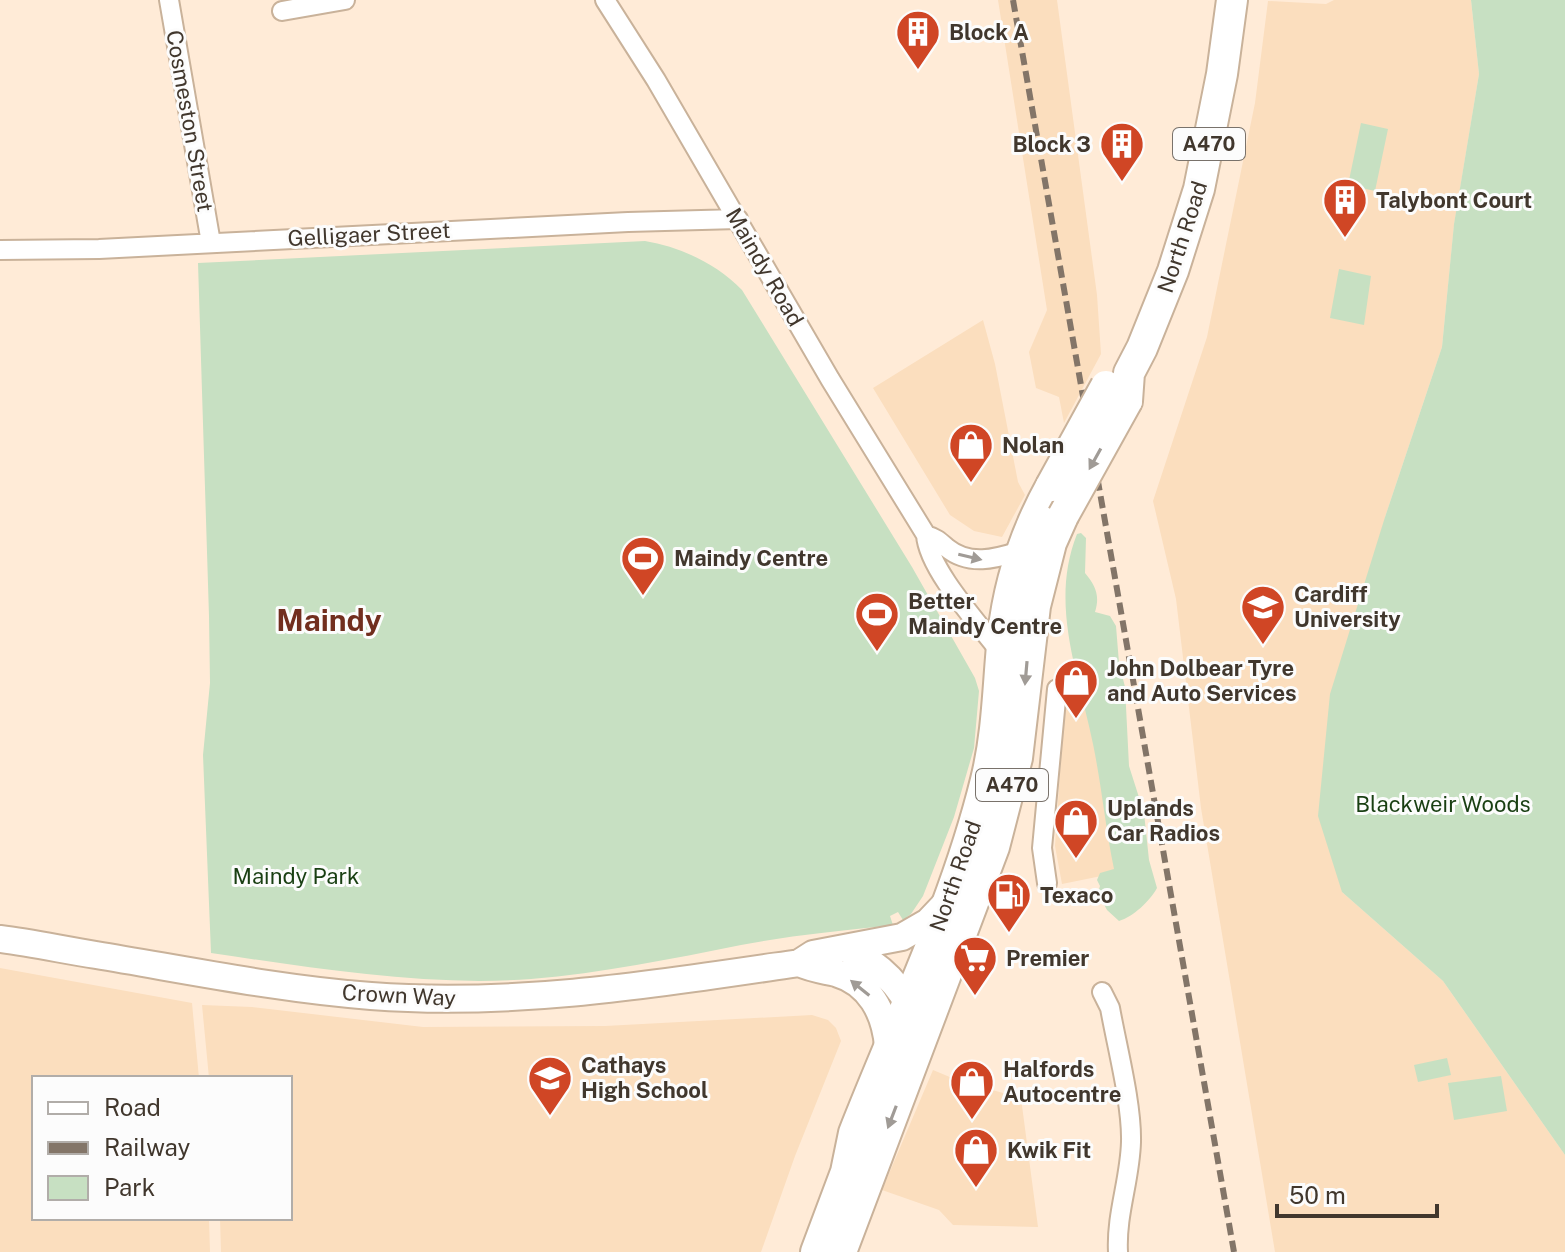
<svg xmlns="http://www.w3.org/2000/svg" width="1565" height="1252" font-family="'Public Sans',sans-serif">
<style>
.built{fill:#fbdebe}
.green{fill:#c7e0c2}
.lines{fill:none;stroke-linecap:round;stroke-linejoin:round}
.street-casing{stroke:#c9b29a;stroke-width:22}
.secondary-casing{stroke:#c9b29a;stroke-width:30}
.primary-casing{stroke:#c9b29a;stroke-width:34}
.street{stroke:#fff;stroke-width:18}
.secondary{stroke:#fff;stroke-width:26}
.primary{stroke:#fff;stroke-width:30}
.rail{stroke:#837568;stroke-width:6;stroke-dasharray:12 6;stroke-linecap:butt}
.primary-bridge-casing{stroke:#c9b29a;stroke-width:34;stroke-linecap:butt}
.primary-bridge{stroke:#fff;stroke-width:30}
.oneway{fill:#a09b96}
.labels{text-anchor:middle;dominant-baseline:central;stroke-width:6;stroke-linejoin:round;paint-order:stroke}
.shield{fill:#fcfcfc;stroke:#79726b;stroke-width:2}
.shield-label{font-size:20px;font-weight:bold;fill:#41372d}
.poi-label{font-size:22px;font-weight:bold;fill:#41372d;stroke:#fcfcfc;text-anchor:start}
.street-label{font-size:22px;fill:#41372d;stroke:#fcfcfc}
.park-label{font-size:22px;fill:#193f12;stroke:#fcfcfc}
.district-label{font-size:30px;font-weight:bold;fill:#712e1e;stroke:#fcfcfc}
</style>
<rect width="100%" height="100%" fill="#ffebd7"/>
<path class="built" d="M998,0H1057L1097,295L1101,354L1064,423L1059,397L1036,388L1029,352L1047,310Z
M1334,0H1471L1479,74L1454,225L1442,347L1385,517L1342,892L1443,981L1565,1155V1252H1275L1201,808L1176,599L1153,501L1207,337L1255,103L1268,1L1326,4Z
M983,320L995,364L1018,482L1025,495L1002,537L974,531L950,515L873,388Z
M1066,683L1089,693L1121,872L1062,884L1055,846Z
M0,968L192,1003L199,1078H34V1218H209L210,1252H0Z
M202,1005L252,1007L423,1027L605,1026L812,1015L828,1020L836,1028L841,1041L795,1156L761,1252H221L220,1218H290V1078H209Z
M933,1070L957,1080L1021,1098L1038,1227L953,1225L939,1210L882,1190Z"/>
<path class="green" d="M1471,0H1565V1155L1443,981L1342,892L1318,816L1330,694L1385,517L1442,347L1454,224L1479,74Z
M1361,123L1388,129L1375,191L1348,185Z
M645,241C681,247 717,264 742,290L912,567L975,678L979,691L974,748L954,817L923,896L911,914L903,920L898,912L890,916L893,925L885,926C837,931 788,936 741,945C671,959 602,973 531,979C428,987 313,968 211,953L203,755L210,683L209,616L198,263Z
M1339,269L1371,276L1364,325L1330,318Z
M1081,533L1086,538L1085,573C1096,586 1100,596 1095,612L1110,616L1116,626L1119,663L1125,687L1129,766L1144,813L1149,860L1157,888C1150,901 1133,917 1119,921L1107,910L1098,893L1100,886L1097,880L1100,873L1114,869C1105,825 1102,788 1093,744C1079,674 1049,605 1077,534Z
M1447,1058L1451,1075L1418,1082L1414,1065Z
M1501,1076L1507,1111L1454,1120L1448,1083Z"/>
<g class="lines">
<g class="street-casing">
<path id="street" d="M169,0L211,243
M605,0L656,80L830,379L926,535C928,569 979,624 1001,653
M282,11L345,0
M0,250L99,249L628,222L738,219
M926,535C936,538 939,541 947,548C969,566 995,559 1020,551
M1047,883L1042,848L1057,689
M1102,992L1110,1008C1117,1047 1132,1104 1131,1142C1130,1180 1116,1214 1118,1252"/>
</g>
<g class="secondary-casing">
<path id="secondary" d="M0,939C32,943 64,950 96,955C187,970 279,989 371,996C515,1007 657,984 799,963L813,954L902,937L928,922L947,902
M849,950C879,964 902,986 914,1017
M799,963C812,969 823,970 836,973C870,983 885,1013 888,1046"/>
</g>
<g class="primary-casing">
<path id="primary" d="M1127,401L1129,373L1142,348L1173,271L1199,189L1222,74L1232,0
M816,1252L846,1172L854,1133C900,1016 956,902 986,780C998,732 998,684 1003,635C1009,581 1025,533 1051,486
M841,1252L994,847L1017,758L1035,606L1051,543L1063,516"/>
</g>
<use href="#street" class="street"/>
<use href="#secondary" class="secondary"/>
<use href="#primary" class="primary"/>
<path class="rail" d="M1013,0L1234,1252"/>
<g class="primary-bridge-casing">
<path id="primary-bridge" d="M1051,486L1106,386
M1063,516L1127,401"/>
</g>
<use href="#primary-bridge" class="primary-bridge"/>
</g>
<defs><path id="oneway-solid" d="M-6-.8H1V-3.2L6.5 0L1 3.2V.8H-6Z" transform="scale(2)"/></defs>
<g class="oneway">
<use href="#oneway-solid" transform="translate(1095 459) rotate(119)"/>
<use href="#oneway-solid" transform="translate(970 557) rotate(13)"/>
<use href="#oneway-solid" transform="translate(1026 673) rotate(95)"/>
<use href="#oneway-solid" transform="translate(860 988) rotate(-141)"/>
<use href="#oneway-solid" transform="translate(892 1117) rotate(111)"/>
</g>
<defs>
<g id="building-pin" transform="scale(2.3)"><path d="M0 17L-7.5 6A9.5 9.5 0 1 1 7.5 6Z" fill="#d04625" stroke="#fcfcfc"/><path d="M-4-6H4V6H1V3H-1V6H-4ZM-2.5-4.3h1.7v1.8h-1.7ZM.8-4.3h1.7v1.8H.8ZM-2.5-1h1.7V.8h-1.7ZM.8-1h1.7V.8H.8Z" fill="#fff"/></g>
<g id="shop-pin" transform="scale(2.3)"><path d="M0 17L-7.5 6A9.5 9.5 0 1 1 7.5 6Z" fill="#d04625" stroke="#fcfcfc"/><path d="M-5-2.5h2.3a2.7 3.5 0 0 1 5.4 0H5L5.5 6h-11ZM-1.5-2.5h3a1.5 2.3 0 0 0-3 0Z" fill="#fff"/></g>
<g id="stadium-pin" transform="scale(2.3)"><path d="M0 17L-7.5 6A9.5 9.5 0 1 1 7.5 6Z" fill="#d04625" stroke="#fcfcfc"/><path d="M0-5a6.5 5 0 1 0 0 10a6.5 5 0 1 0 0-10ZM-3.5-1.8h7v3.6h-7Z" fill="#fff"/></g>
<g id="university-pin" transform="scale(2.3)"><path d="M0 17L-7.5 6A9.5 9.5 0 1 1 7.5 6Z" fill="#d04625" stroke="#fcfcfc"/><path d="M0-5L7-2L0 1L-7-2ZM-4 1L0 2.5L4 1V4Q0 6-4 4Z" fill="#fff"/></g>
<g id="fuel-pin" transform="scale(2.3)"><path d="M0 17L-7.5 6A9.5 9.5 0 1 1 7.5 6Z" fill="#d04625" stroke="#fcfcfc"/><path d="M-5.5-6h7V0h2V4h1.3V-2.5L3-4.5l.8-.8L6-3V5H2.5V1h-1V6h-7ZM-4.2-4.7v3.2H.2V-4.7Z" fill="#fff"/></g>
<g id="supermarket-pin" transform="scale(2.3)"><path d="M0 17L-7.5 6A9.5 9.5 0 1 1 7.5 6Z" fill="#d04625" stroke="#fcfcfc"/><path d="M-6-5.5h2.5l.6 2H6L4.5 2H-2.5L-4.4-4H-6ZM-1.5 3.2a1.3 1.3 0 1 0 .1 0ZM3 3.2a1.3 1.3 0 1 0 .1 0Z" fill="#fff"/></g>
<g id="school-pin" transform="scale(2.3)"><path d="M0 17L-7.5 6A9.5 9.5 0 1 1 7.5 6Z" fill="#d04625" stroke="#fcfcfc"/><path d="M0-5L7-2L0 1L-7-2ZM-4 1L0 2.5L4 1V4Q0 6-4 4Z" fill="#fff"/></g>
</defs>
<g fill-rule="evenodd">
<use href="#building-pin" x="918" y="32"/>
<use href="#building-pin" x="1122" y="144"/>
<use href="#building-pin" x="1345" y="200"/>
<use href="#shop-pin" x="971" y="445"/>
<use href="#stadium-pin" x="643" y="558"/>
<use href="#university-pin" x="1263" y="607"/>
<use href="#stadium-pin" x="877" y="614"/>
<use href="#shop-pin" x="1076" y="681"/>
<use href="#shop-pin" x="1076" y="821"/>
<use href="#fuel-pin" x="1009" y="895"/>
<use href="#supermarket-pin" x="975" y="958"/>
<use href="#school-pin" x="550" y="1078"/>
<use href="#shop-pin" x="972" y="1082"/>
<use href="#shop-pin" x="976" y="1150"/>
</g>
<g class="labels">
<g class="shield">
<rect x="1173" y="128" width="72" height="32" rx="6"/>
<rect x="976" y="769" width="72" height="32" rx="6"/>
</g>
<g class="shield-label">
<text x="1209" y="144">A470</text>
<text x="1012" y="785">A470</text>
</g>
<g class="poi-label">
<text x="949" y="32">Block A</text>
<text x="1091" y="144" text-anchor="end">Block 3</text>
<text x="1376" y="200">Talybont Court</text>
<text x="1002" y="445">Nolan</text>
<text x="674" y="558">Maindy Centre</text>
<text x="1294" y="594">Cardiff<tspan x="1294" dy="25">University</tspan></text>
<text x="908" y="601">Better<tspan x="908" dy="25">Maindy Centre</tspan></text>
<text x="1107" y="668">John Dolbear Tyre<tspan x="1107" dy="25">and Auto Services</tspan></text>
<text x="1107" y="808">Uplands<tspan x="1107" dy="25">Car Radios</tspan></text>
<text x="1040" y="895">Texaco</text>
<text x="1006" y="958">Premier</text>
<text x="581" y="1065">Cathays<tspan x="581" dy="25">High School</tspan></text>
<text x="1003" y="1069">Halfords<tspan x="1003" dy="25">Autocentre</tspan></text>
<text x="1007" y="1150">Kwik Fit</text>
</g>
<g class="street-label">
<text transform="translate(190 121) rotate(80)">Cosmeston Street</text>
<text transform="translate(369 234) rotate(-3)">Gelligaer Street</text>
<text transform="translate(1182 237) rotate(-72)">North Road</text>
<text transform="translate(765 267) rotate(60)">Maindy Road</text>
<text transform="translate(955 876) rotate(-71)">North Road</text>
<text transform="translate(399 995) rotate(3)">Crown Way</text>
</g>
<g class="park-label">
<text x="1443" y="804">Blackweir Woods</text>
<text x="296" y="876">Maindy Park</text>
</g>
<g class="district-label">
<text x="329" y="620">Maindy</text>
</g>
</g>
<rect x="32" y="1076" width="260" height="144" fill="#fcfcfc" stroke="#b1ada9" stroke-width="2"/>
<rect x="48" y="1102" width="40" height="12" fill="#ffffff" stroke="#b1ada9" stroke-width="2"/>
<text x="104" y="1116" font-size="24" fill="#41372d">Road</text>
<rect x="48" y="1142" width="40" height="12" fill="#837568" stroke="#b1ada9" stroke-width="2"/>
<text x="104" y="1156" font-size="24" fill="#41372d">Railway</text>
<rect x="48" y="1176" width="40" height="24" fill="#c7e0c2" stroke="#b1ada9" stroke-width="2"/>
<text x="104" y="1196" font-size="24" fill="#41372d">Park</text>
<path d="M1277 1204v12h160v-12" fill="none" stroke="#41372d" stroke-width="4"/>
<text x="1289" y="1204" font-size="24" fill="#41372d" stroke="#fcfcfc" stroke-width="6" paint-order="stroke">50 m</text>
</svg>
